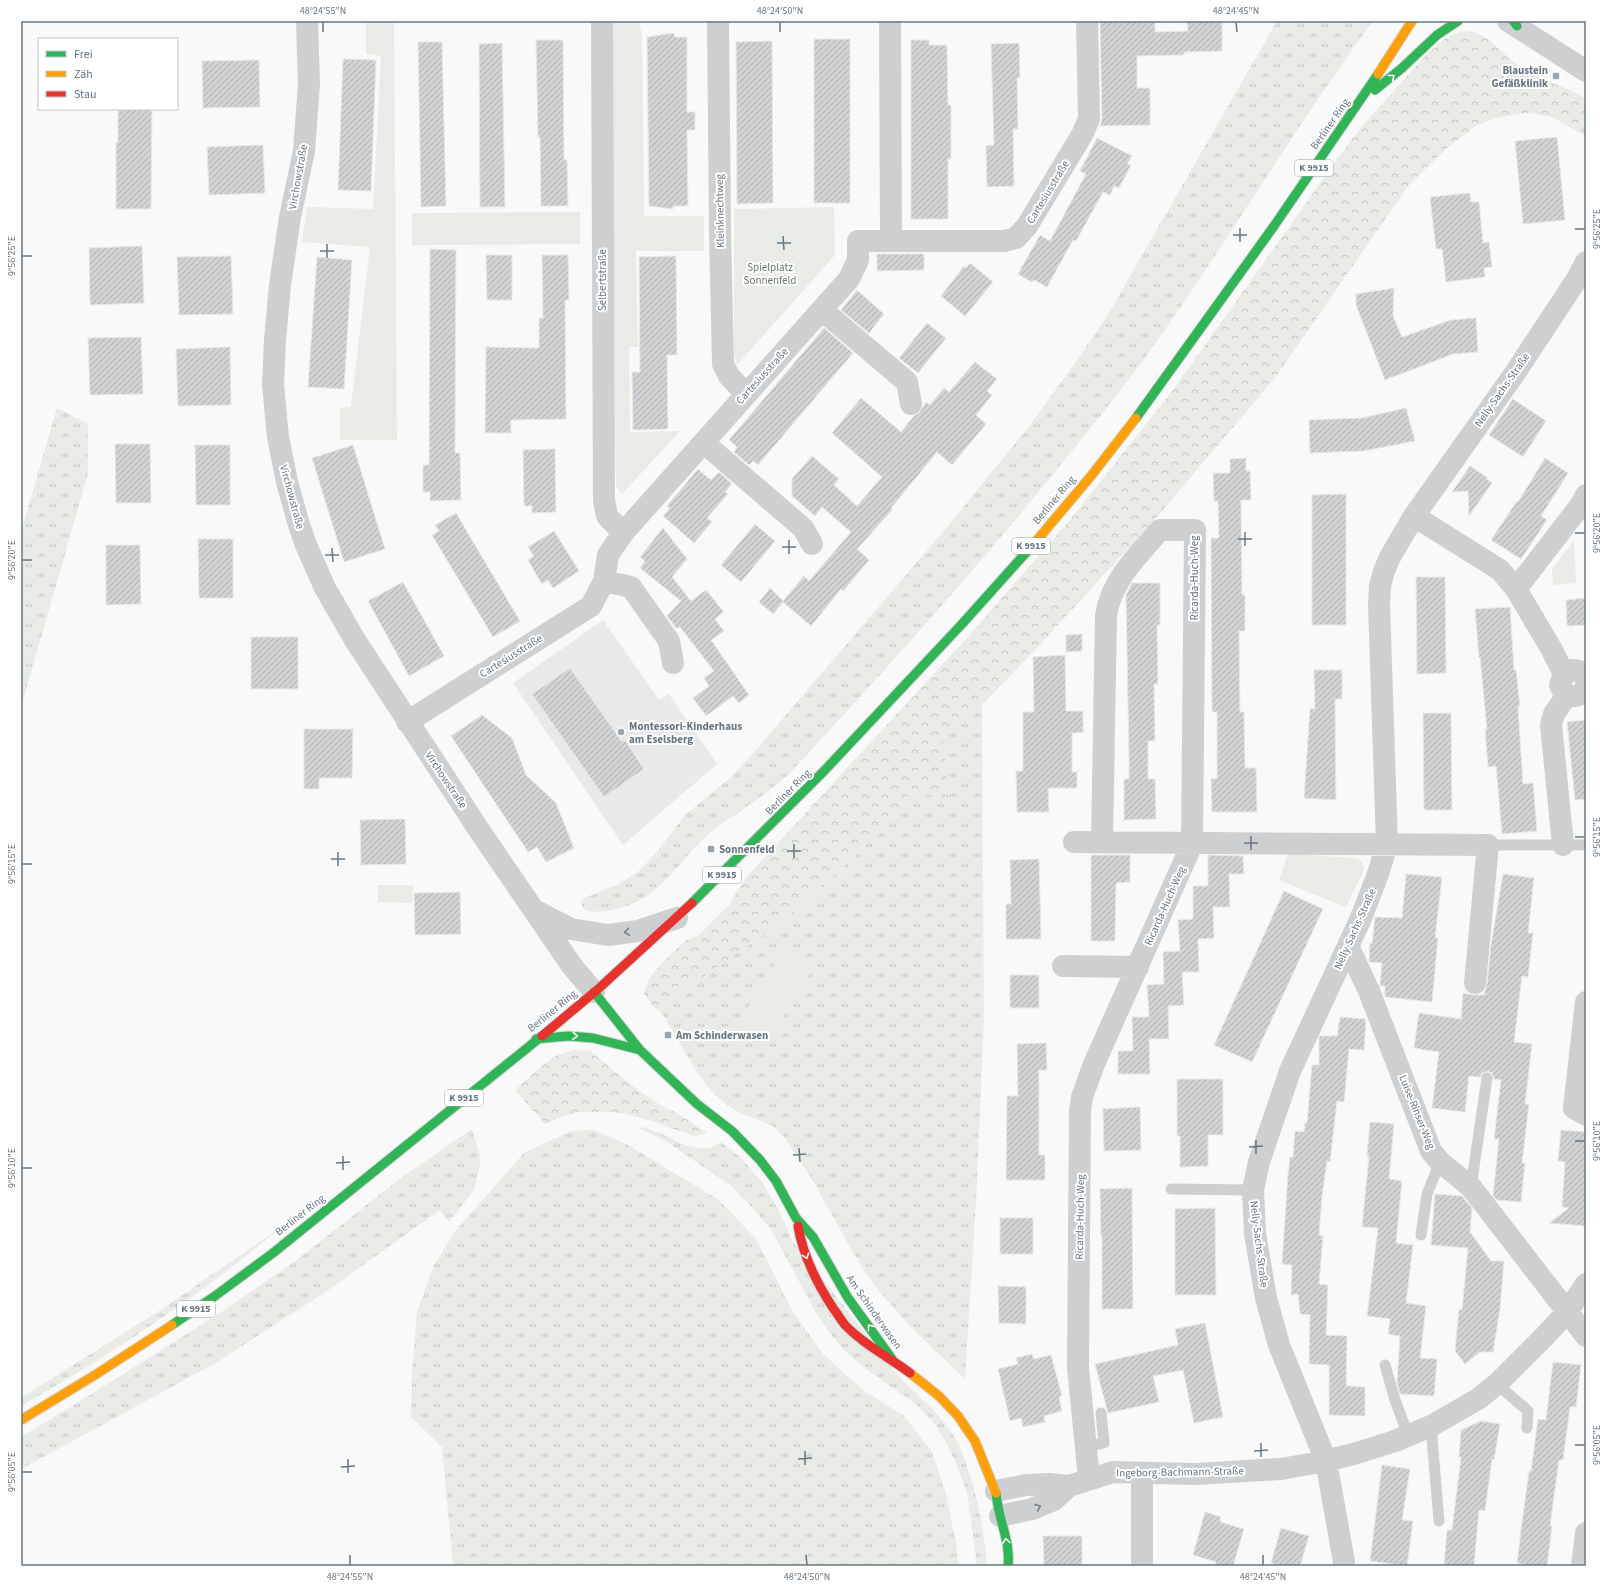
<svg xmlns="http://www.w3.org/2000/svg" width="1607" height="1587" font-family="'Source Sans 3',sans-serif">
<style>
.built{fill:#e8e9e9}
.grass{fill:url(#grass-tufts)}
.forest{fill:url(#forest-crowns)}
.park{fill:#e8ebe6}
.building{fill:url(#building-hatch);stroke:#e8e8e8}
.lines{fill:none;stroke-linecap:round;stroke-linejoin:round}
.fast-casing{stroke:#d5d6d7;stroke-width:11}
.slow-casing{stroke:#d5d6d7;stroke-width:11}
.jam-casing{stroke:#d5d6d7;stroke-width:11}
.lane{stroke:#cecfd0;stroke-width:11}
.street{stroke:#cecfd0;stroke-width:22}
.fast{stroke:#30b455;stroke-width:9}
.slow{stroke:#ff9f0a;stroke-width:9}
.jam{stroke:#e5322d;stroke-width:9}
.oneway{stroke:#fff}
.oneway2{stroke:#707f8b}
.ticks{fill:none;stroke:#657683;stroke-width:1.5}
.poi-dot{fill:#99a4ac;stroke:#fff;stroke-width:1.5}
.labels{text-anchor:middle;dominant-baseline:central;stroke-width:4;stroke-linejoin:round;paint-order:stroke}
.shield{fill:#fff;stroke:#939fa8;stroke-width:1}
.shield-label{font-size:10px;font-weight:bold;fill:#657683}
.poi-label{font-size:11px;font-weight:bold;fill:#657683;stroke:#fff;text-anchor:start}
.street-label{font-size:11px;fill:#657683;stroke:#fff}
.park-label{font-size:11px;fill:#687a64;stroke:#fff}
.neatline{fill:none;stroke:#657683;stroke-width:1.5}
.ticks-label{font-size:10px;text-anchor:middle;fill:#657683}
</style>
<defs>
<pattern id="grass-tufts" width="24" height="20" patternUnits="userSpaceOnUse"><rect width="24" height="20" fill="#e8ebe6"/><path d="M3 7l-1-3M5 7V3M7 7l1-3M15 17l-1-3M17 17v-4M19 17l1-3" fill="none" stroke="#c0c3c0"/></pattern>
<pattern id="forest-crowns" width="20" height="18" patternUnits="userSpaceOnUse"><rect width="20" height="18" fill="#e8ebe6"/><path d="M2 6a3 3 0 1 1 6 0M12 15a3 3 0 1 1 6 0" fill="none" stroke="#c0c3c0"/></pattern>
<pattern id="building-hatch" width="6" height="6" patternUnits="userSpaceOnUse"><rect width="6" height="6" fill="#d0d2d3"/><path d="M-1 1l2-2M0 6l6-6M5 7l2-2" fill="none" stroke="#acafb1"/></pattern>
</defs>
<rect width="100%" height="100%" fill="#f9f9f9"/>
<path class="built" d="M603,620L659,700L669,694L717,764L623,845L513,683Z"/>
<path class="grass" d="M1277,21H1373C1294,128 1227,243 1150,351C1121,391 1089,430 1058,468C972,574 881,675 789,774C773,788 755,801 738,813C729,819 720,824 712,831C675,862 664,900 611,910C602,912 592,913 584,909L581,904L582,899L619,884L639,871L657,852L685,815L730,778L750,757L948,526L1030,425L1073,366L1106,318Z
M57,408L88,424V474L21,707V532Z
M982,705L984,1020L976,1201L965,1379C930,1345 891,1311 864,1270C836,1226 814,1176 782,1135C772,1121 754,1120 740,1113C733,1109 726,1104 720,1099C694,1075 680,1040 660,1011L656,1010L790,916L859,852L915,788L949,803L943,738Z
M643,1127L660,1133L684,1145L697,1148H710L721,1142L741,1158L762,1182L778,1209L793,1242L902,1380C922,1398 943,1417 957,1441C960,1446 962,1453 964,1458C977,1492 984,1529 987,1566H977L967,1493L958,1468L947,1444L934,1423L916,1404L863,1367L845,1351L829,1332L815,1311L772,1231L752,1207L730,1185L667,1142L639,1128Z
M472,1129L481,1160L474,1190L449,1222L440,1210L324,1293L219,1361L21,1469V1437L82,1400L217,1315L294,1262L401,1178Z
M594,1130L626,1144L719,1200L756,1239L793,1312L823,1354L863,1390L904,1416L932,1452L946,1494L956,1543L959,1566H453L442,1447L411,1417L412,1375L417,1312L434,1265L456,1230L525,1152L571,1131Z
M280,1228C200,1296 112,1354 21,1406V1398L162,1309Z"/>
<path class="forest" d="M1462,31C1487,30 1500,53 1519,66C1539,81 1565,85 1586,99V136L1552,117L1531,113L1517,114L1493,119L1474,127L1446,149L1409,185L1274,379L1156,518L1035,650L982,705L943,738L949,803L915,788L859,852L790,916L656,1010L644,994L649,979L659,966L685,941L699,935L730,904L742,882L966,639L1070,520L1173,390L1338,158L1362,126L1428,53L1446,38Z
M575,1050L590,1051L639,1091L662,1106L677,1113L707,1133L694,1136L646,1119L625,1114L611,1112H579L566,1115L545,1124L515,1090L543,1065L557,1055Z"/>
<path class="park" d="M366,21H394L397,440H340V408L351,407L370,247L302,242L307,207L373,209L381,56L366,54Z
M610,21H639L642,36L644,216H704V251H636L638,347H629L630,432L680,431L622,494L616,486Z
M834,207L835,255L737,365L734,354V209Z
M580,212V244L412,245V213Z
M1574,540L1576,583L1553,585L1552,569Z
M1288,854L1357,858L1363,863L1364,870L1346,907L1279,880Z
M378,885H413L412,903L378,902Z
M785,947L815,965L768,1041L738,1023Z"/>
<path class="building" d="M1100,21H1155V32L1188,31L1187,21H1222V51L1184,52V55L1137,56V88H1150V125L1100,126L1102,119Z
M674,33L675,37H687V112H695V130H687L688,206H673V209L649,206L647,37Z
M814,39H850V203H814Z
M536,40H563L564,160H567L568,206H541L540,137H538Z
M911,40H929V45H947L948,105H951V159H948V219H911Z
M772,41L773,203L737,204L736,42Z
M418,42H442L446,206L421,207Z
M502,43L505,207H480L479,44Z
M1019,43L1020,78H1017L1018,129H1013L1014,186L987,187L986,146L994,145L991,44Z
M343,59L376,60L371,191L338,190Z
M259,60L260,107L203,108L202,61Z
M118,109H152L151,209H116V142H118Z
M1557,137L1565,220L1523,224L1515,141Z
M1097,138L1132,156L1127,164L1131,165L1119,188L1114,186L1110,195L1103,192L1076,241L1073,240L1047,287L1034,280L1032,282L1018,274L1040,235L1050,241L1086,174L1080,171Z
M263,145L265,193L209,195L207,147Z
M1470,193L1471,202H1479L1483,243L1489,242L1492,267L1484,268L1485,277L1446,282L1442,249H1436L1430,197Z
M142,246L144,303L90,305L89,248Z
M430,249L456,250L455,453H460L461,500L430,501V492H423V465H429Z
M877,254H924V270L877,271Z
M486,255H512V300H487Z
M542,255H568L569,300H565L566,419L511,420V433H485L486,347L539,348V318H543Z
M231,256L233,314L179,315L177,257Z
M676,256L677,355H667L668,429L633,430L632,372H640L639,257Z
M317,257L352,260L344,389L308,387Z
M970,263L993,282L965,316L941,296L964,266L966,268Z
M1394,288L1393,316L1402,337L1451,320L1476,318L1478,352L1453,354L1385,380L1356,305V294Z
M857,290L884,314L869,333L841,310Z
M927,323L946,338L918,373L899,358Z
M824,328L853,353L758,465L753,461L749,465L734,452L737,447L729,440Z
M141,337L143,394L90,395L88,338Z
M230,347L231,405L178,406L176,349Z
M975,362L997,379L987,391L992,395L976,415L986,424L952,465L937,452L891,508L892,510L857,549L869,560L843,591L841,589L811,626L783,602L773,614L759,602L770,588L783,601L804,576L809,581L851,532L822,507L815,516L792,496V479L812,456L839,479L834,485L857,506L882,477L832,433L861,398L901,432L914,416L919,413L926,402L930,405L944,388L949,392Z
M1513,399L1546,421L1523,457L1489,435Z
M1406,408L1415,441L1363,451L1310,453L1309,420L1362,418Z
M115,444H150L151,503H116Z
M195,445H230V505H196Z
M353,445L385,549L344,562L312,458Z
M555,449L556,512L532,513V506H524L523,450Z
M1246,458V471H1250L1251,500H1241L1242,595H1245V631H1239L1240,712H1244L1245,768H1256L1257,812H1212L1211,779L1217,778V712H1212L1211,538H1219L1218,501H1214L1213,473H1230V459Z
M1545,458L1568,473L1541,516L1547,520L1521,559L1491,540L1517,501L1518,502Z
M1470,466L1488,478L1486,479L1492,483L1469,516L1468,491L1452,492Z
M698,469L711,480L719,472L732,484L725,492L728,494L707,518L712,522L694,543L663,516L670,508L667,506Z
M1346,494V625H1312V495Z
M456,513L520,621L493,637L432,535L439,531L435,525Z
M755,524L775,541L741,582L721,565Z
M663,528L687,559L672,577L691,601L706,590L724,612L715,619L724,631L711,640L749,695L739,703L733,696L706,716L693,698L709,686L704,678L714,671L680,627L677,629L667,616L681,601L640,568L645,561L640,557Z
M554,531L579,571L553,588L548,580L542,584L534,571L528,560L534,556L528,547Z
M198,539H233V598H199Z
M106,545H140L141,604L106,605Z
M1416,577H1445L1446,673L1417,674Z
M403,582L444,656L409,676L368,601Z
M1132,583H1160V625H1157L1158,684H1154L1155,741H1148V779H1155L1156,819L1124,820V779H1129V759L1126,595Z
M1586,598V625L1567,626L1566,600Z
M1510,607L1514,670H1516L1520,706L1518,707L1523,784L1533,783L1537,831L1502,834L1496,766L1488,767L1485,729H1487L1480,657L1479,658L1475,609Z
M1082,634V651L1066,652V635Z
M251,637H298V689H251Z
M1065,655L1066,711H1083V732L1072,733V772H1077V788H1048L1049,812H1017L1016,771H1023V712H1034L1033,657Z
M570,668L622,742L625,740L644,769L604,797L532,694Z
M1314,670H1342V699H1335L1336,800L1304,798L1310,709H1315Z
M1423,713H1451L1452,810H1424Z
M482,715L512,738L526,775L556,803L574,848L546,862L537,847L528,852L451,736Z
M1586,720V799L1575,800L1567,722Z
M304,729H353L352,778H319V789H304Z
M405,819L406,864L361,865L360,820Z
M1091,855H1130V882L1116,883L1115,941H1091Z
M1208,855L1243,856L1244,874H1229L1230,907H1213L1214,938L1198,939L1199,972H1182L1184,1005L1168,1006L1169,1039H1149L1150,1074H1118V1051H1133L1132,1017H1149L1147,985L1164,984L1163,952L1180,951L1178,920L1193,919V886H1208Z
M1039,859L1041,939H1006V904H1011L1010,860Z
M1406,874L1442,877L1435,938H1438L1432,1002L1385,997V986H1380L1382,963L1369,962L1370,943L1372,944L1375,917L1402,918Z
M1503,874L1534,878L1528,933H1533L1528,977L1522,976L1514,1042L1532,1044L1525,1104H1529L1522,1163H1525L1521,1202L1497,1200L1493,1196L1499,1139H1494L1501,1080L1494,1079L1492,1073L1488,1071L1482,1073L1480,1077L1469,1076L1465,1112L1432,1108L1439,1052L1414,1048L1419,1013L1461,1019L1463,993L1473,995H1484L1487,984L1491,945Z
M1284,891L1323,909L1252,1062L1214,1045Z
M460,892L461,934L415,935L414,893Z
M1010,975H1039V1008H1010Z
M1340,1017L1366,1019L1364,1050L1349,1049L1344,1102L1337,1101L1330,1162L1327,1161L1322,1197L1319,1235L1323,1236L1319,1284L1328,1285L1326,1335L1347,1336L1346,1386L1365,1387V1416L1329,1415V1365L1309,1364L1310,1315L1300,1314L1298,1294L1291,1295L1292,1265L1282,1264L1288,1174L1290,1157H1293L1295,1131L1304,1132L1305,1123H1307L1312,1065H1319V1037L1320,1036H1337Z
M1046,1043L1047,1070H1039V1155H1045V1180H1006L1007,1096H1018L1017,1044Z
M1177,1079H1223V1135H1208V1166L1180,1167V1136H1177Z
M1140,1107L1141,1150L1104,1151L1103,1109Z
M1370,1122L1394,1124L1389,1179L1402,1181L1396,1243L1413,1245L1406,1303L1426,1306L1420,1358L1437,1359L1434,1396L1400,1394L1397,1383L1400,1336L1388,1334L1390,1319L1367,1316L1378,1228L1362,1227L1369,1156H1367Z
M1561,1130L1586,1132V1226L1549,1223L1569,1208L1562,1207L1565,1162L1558,1161Z
M1132,1188L1133,1309H1102V1236H1101L1100,1189Z
M1435,1194L1462,1196L1472,1208L1470,1232L1491,1261H1504L1500,1309L1493,1352H1480L1465,1364L1455,1351L1459,1309L1462,1310L1468,1248L1431,1245Z
M1215,1208L1216,1295H1175V1209Z
M1000,1218H1033V1254H1000Z
M998,1286L1026,1287V1324L999,1323Z
M1205,1323L1223,1417L1194,1423L1183,1370L1153,1376L1159,1402L1108,1413L1095,1364L1178,1345L1175,1329Z
M1032,1354L1034,1359L1051,1355L1062,1396L1059,1397L1062,1411L1044,1416L1045,1422L1023,1427L1021,1418L1010,1421L998,1369L1018,1364L1016,1358Z
M1553,1362L1581,1365L1576,1407H1570L1563,1460H1559L1550,1526H1552L1547,1566H1527V1565L1517,1563L1522,1522L1529,1471H1531L1538,1419L1546,1420Z
M1481,1421L1500,1424L1494,1460L1492,1459L1485,1511L1479,1510L1474,1566H1444L1447,1530H1452L1461,1457H1459L1461,1430Z
M1382,1465L1410,1469L1402,1520L1413,1521L1407,1566L1370,1561Z
M1205,1512L1221,1517L1220,1522L1244,1529L1233,1566H1214L1216,1562L1193,1555Z
M1281,1528L1309,1536L1300,1566H1282L1271,1563Z
M1043,1536H1082V1566H1044Z"/>
<g class="lines">
<g class="fast-casing">
<path id="fast" d="M1513,21L1517,26
M1375,90L1402,68L1437,35L1458,21
M1136,418L1274,226L1378,74
M692,903L824,771L962,624L1032,546
M594,992L640,1050L697,1104L732,1131L760,1160L776,1181L796,1218L813,1237L848,1298L892,1359
M536,1039L568,1036L593,1038L640,1050
M172,1325L215,1296L273,1253L542,1036
M996,1493C997,1500 998,1508 1000,1515C1004,1532 1010,1548 1008,1566"/>
</g>
<g class="slow-casing">
<path id="slow" d="M1378,74L1412,21
M1032,546L1091,476L1136,418
M910,1373L939,1396L958,1416L975,1441L996,1493
M21,1420L95,1375L172,1325"/>
</g>
<g class="jam-casing">
<path id="jam" d="M542,1036L597,990L692,903
M798,1226C803,1256 816,1282 833,1308C837,1313 841,1320 845,1325C864,1345 889,1357 910,1373"/>
</g>
<path class="lane" d="M1488,845H1586
M1471,1187L1487,1078
M1171,1189L1253,1190
M1421,1235L1427,1194L1440,1162
M1385,1365L1395,1400L1408,1435
M1497,1384L1528,1411L1527,1428
M1431,1426L1439,1521
M1086,1447L1104,1443L1101,1413"/>
<path class="street" d="M307,21L309,84L304,151L290,217L280,285L275,340L273,385L278,437L287,482L299,525L306,545L325,588L355,640L479,830L572,966L594,992
M602,21L604,500L607,516L623,533
M718,21L720,231L723,364L729,376L746,394
M1508,21L1586,71
M891,241H1004L1016,238L1027,226L1082,135L1089,119L1087,21
M822,310L907,382L911,404
M704,443L803,528L812,544
M1414,516L1500,570L1516,589L1552,650L1564,674
M604,581L631,587L669,641L673,663
M1516,589L1580,506L1586,495
M1586,679L1579,671L1571,670L1564,674L1560,685C1565,699 1578,700 1586,688
M407,722L591,606L604,581L608,555L623,533L849,279L858,260V241H891L890,21
M1074,842L1488,845L1475,983
M1563,845L1551,725L1554,714L1567,695
M536,911L571,929L608,935L638,931L677,918
M1348,946L1369,991L1431,1151L1440,1162L1471,1187L1586,1336
M1063,966L1138,967
M1586,1002L1574,1108L1586,1115
M1142,1473V1566
M1089,1479L1078,1367L1080,1111L1082,1097L1094,1064L1192,844L1195,530H1160C1138,555 1111,581 1106,615L1102,842
M996,1491L1026,1485L1049,1484L1069,1486L1113,1472L1195,1474L1281,1469L1326,1461L1357,1453L1395,1441L1431,1426L1478,1399L1497,1384L1544,1337L1567,1312L1586,1284
M1000,1516L1032,1509L1054,1500L1069,1486
M1344,1562L1326,1461L1279,1345L1266,1298L1255,1234L1253,1190L1259,1162L1290,1071L1361,918L1378,874L1387,844L1379,605L1380,586L1384,571L1390,557L1414,516L1515,373L1577,279L1586,262
M1582,1566L1586,1533"/>
<use href="#fast" class="fast"/>
<use href="#slow" class="slow"/>
<use href="#jam" class="jam"/>
</g>
<defs><path id="oneway-chevron" d="M-2-3.5L2.5 0L-2 3.5" fill="none" stroke-width="1.6" stroke-linecap="round" stroke-linejoin="round"/></defs>
<g class="oneway">
<use href="#oneway-chevron" transform="translate(1392 77) rotate(-38)"/>
<use href="#oneway-chevron" transform="translate(575 1036) rotate(4)"/>
<use href="#oneway-chevron" transform="translate(806 1256) rotate(71)"/>
<use href="#oneway-chevron" transform="translate(870 1327) rotate(-127)"/>
<use href="#oneway-chevron" transform="translate(1006 1541) rotate(-98)"/>
</g>
<g class="oneway2">
<use href="#oneway-chevron" transform="translate(627 932) rotate(172)"/>
<use href="#oneway-chevron" transform="translate(1038 1507) rotate(-23)"/>
</g>
<path class="ticks" d="M323,22V32M780,22V32M1236,22L1237,32M1240,228V242M1575,229H1585M1233,235H1247M783,236L784,250M777,243H791M327,244V258M320,251H334M22,256H32M1245,532V546M1575,533H1585M1238,539H1252M789,540V554M782,547H796M332,548L333,562M325,555H339M22,560H32M1251,836V850M1575,837H1585M1244,843H1258M794,844V858M787,851H801M338,852V866M331,859H345M22,864H32M1256,1140V1154M1575,1141H1585M1249,1147L1263,1146M799,1148L800,1162M793,1155L806,1154M343,1156V1170M336,1163L350,1162M22,1168H32M1261,1443V1457M1575,1445H1585M805,1451V1465M1254,1451L1268,1450M348,1459V1473M798,1459L812,1458M341,1467L355,1466M22,1472H32M350,1555V1565M806,1555L807,1565M1263,1555V1565"/>
<g class="poi-dot">
<rect x="1552" y="72" width="8" height="8" rx="2"/>
<circle cx="621" cy="732" r="4"/>
<rect x="707" y="845" width="8" height="8" rx="2"/>
<rect x="664" y="1031" width="8" height="8" rx="2"/>
</g>
<g class="labels">
<g class="shield">
<rect x="1295" y="160" width="38" height="16" rx="3"/>
<rect x="1012" y="538" width="38" height="16" rx="3"/>
<rect x="703" y="867" width="38" height="16" rx="3"/>
<rect x="445" y="1090" width="38" height="16" rx="3"/>
<rect x="177" y="1301" width="38" height="16" rx="3"/>
</g>
<g class="shield-label">
<text x="1314" y="168">K 9915</text>
<text x="1031" y="546">K 9915</text>
<text x="722" y="875">K 9915</text>
<text x="464" y="1098">K 9915</text>
<text x="196" y="1309">K 9915</text>
</g>
<g class="poi-label">
<text x="1548" y="70" text-anchor="end">Blaustein<tspan x="1548" dy="13">Gefäßklinik</tspan></text>
<text x="629" y="726">Montessori-Kinderhaus<tspan x="629" dy="13">am Eselsberg</tspan></text>
<text x="719" y="849">Sonnenfeld</text>
<text x="676" y="1035">Am Schinderwasen</text>
</g>
<g class="street-label">
<text transform="translate(1330 124) rotate(-55)">Berliner Ring</text>
<text transform="translate(298 177) rotate(-80)">Virchowstraße</text>
<text transform="translate(1048 192) rotate(-59)">Cartesiusstraße</text>
<text transform="translate(720 211) rotate(-91)">Kleinknechtweg</text>
<text transform="translate(602 280) rotate(-90)">Selbertstraße</text>
<text transform="translate(762 376) rotate(-48)">Cartesiusstraße</text>
<text transform="translate(1502 390) rotate(-55)">Nelly-Sachs-Straße</text>
<text transform="translate(292 497) rotate(75)">Virchowstraße</text>
<text transform="translate(1054 500) rotate(-50)">Berliner Ring</text>
<text transform="translate(1194 578) rotate(-90)">Ricarda-Huch-Weg</text>
<text transform="translate(511 656) rotate(-32)">Cartesiusstraße</text>
<text transform="translate(446 780) rotate(56)">Virchowstraße</text>
<text transform="translate(788 792) rotate(-45)">Berliner Ring</text>
<text transform="translate(1165 906) rotate(-66)">Ricarda-Huch-Weg</text>
<text transform="translate(1355 929) rotate(-66)">Nelly-Sachs-Straße</text>
<text transform="translate(552 1011) rotate(-39)">Berliner Ring</text>
<text transform="translate(1417 1112) rotate(68)">Luise-Rinser-Weg</text>
<text transform="translate(300 1215) rotate(-38)">Berliner Ring</text>
<text transform="translate(1080 1217) rotate(-89)">Ricarda-Huch-Weg</text>
<text transform="translate(1259 1244) rotate(83)">Nelly-Sachs-Straße</text>
<text transform="translate(874 1312) rotate(55)">Am Schinderwasen</text>
<text transform="translate(1180 1472) rotate(-1)">Ingeborg-Bachmann-Straße</text>
</g>
<g class="park-label">
<text x="770" y="267">Spielplatz<tspan x="770" dy="13">Sonnenfeld</tspan></text>
</g>
</g>
<rect width="1607" height="1587" fill="none" stroke="#ffffff" stroke-width="44"/>
<rect x="38" y="38" width="140" height="72" fill="#ffffff" stroke="#c1c8cd"/>
<rect x="46" y="51" width="20" height="6" fill="#30b455" stroke="#c1c8cd"/>
<text x="74" y="58" font-size="12" fill="#657683">Frei</text>
<rect x="46" y="71" width="20" height="6" fill="#ff9f0a" stroke="#c1c8cd"/>
<text x="74" y="78" font-size="12" fill="#657683">Zäh</text>
<rect x="46" y="91" width="20" height="6" fill="#e5322d" stroke="#c1c8cd"/>
<text x="74" y="98" font-size="12" fill="#657683">Stau</text>
<rect x="22" y="22" width="1563" height="1543" class="neatline"/>
<g class="ticks-label">
<text x="323" y="14">48°24'55"N</text>
<text x="780" y="14">48°24'50"N</text>
<text x="1236" y="14">48°24'45"N</text>
<text transform="translate(1596 229) rotate(-90)" y="4">9°56'25"E</text>
<text transform="translate(11 256) rotate(-90)" y="4">9°56'25"E</text>
<text transform="translate(1596 533) rotate(-90)" y="4">9°56'20"E</text>
<text transform="translate(11 560) rotate(-90)" y="4">9°56'20"E</text>
<text transform="translate(1596 837) rotate(-90)" y="4">9°56'15"E</text>
<text transform="translate(11 864) rotate(-90)" y="4">9°56'15"E</text>
<text transform="translate(1596 1141) rotate(-90)" y="4">9°56'10"E</text>
<text transform="translate(11 1168) rotate(-90)" y="4">9°56'10"E</text>
<text transform="translate(1596 1445) rotate(-90)" y="4">9°56'05"E</text>
<text transform="translate(11 1472) rotate(-90)" y="4">9°56'05"E</text>
<text x="350" y="1580">48°24'55"N</text>
<text x="807" y="1580">48°24'50"N</text>
<text x="1263" y="1580">48°24'45"N</text>
</g>
</svg>
